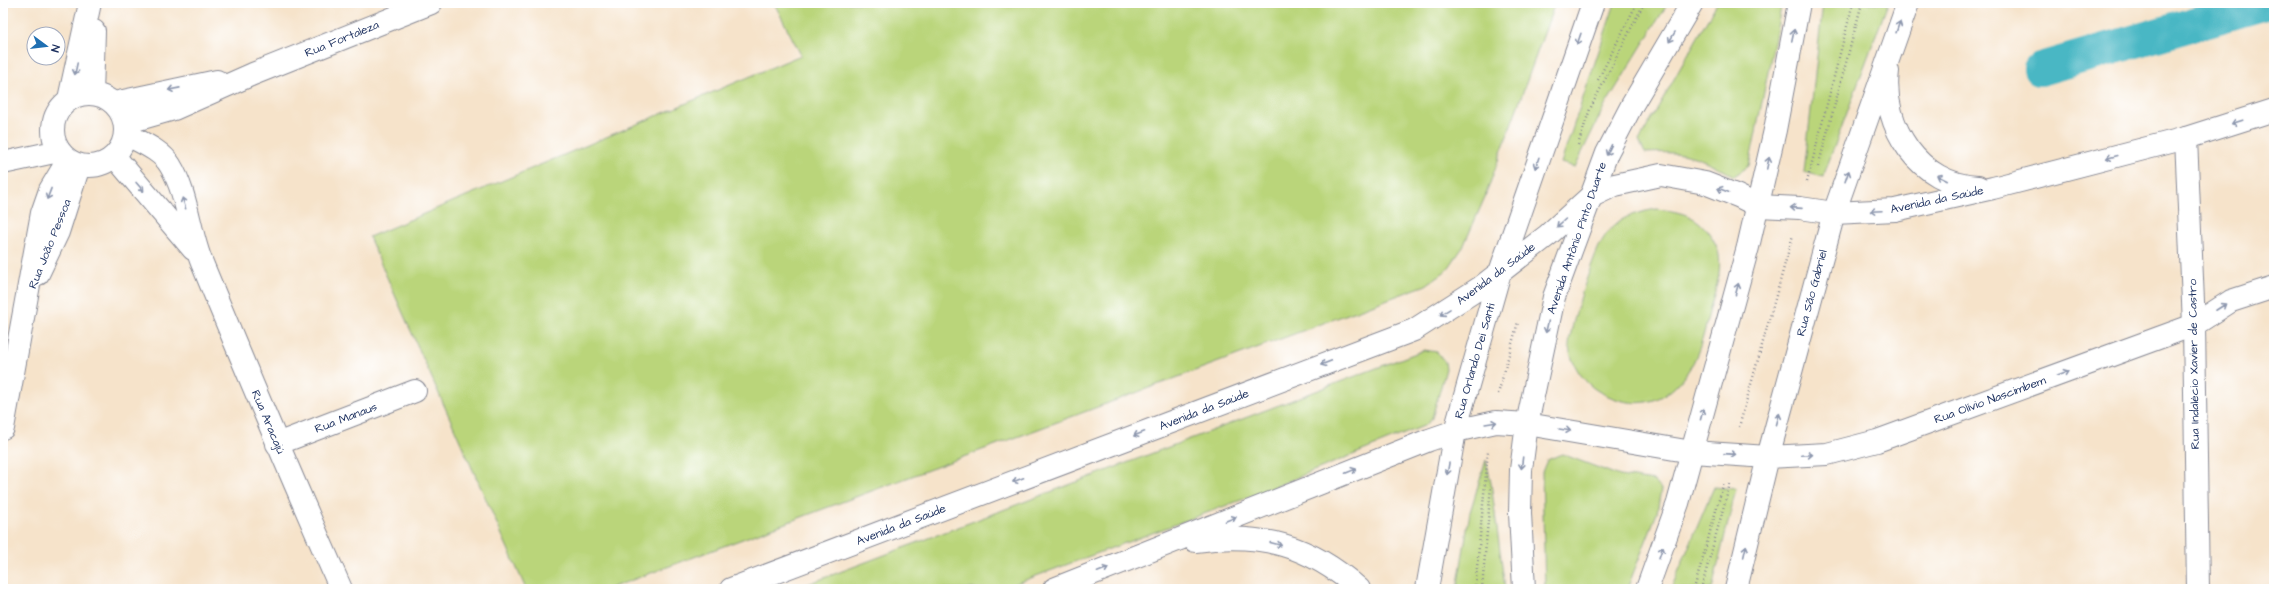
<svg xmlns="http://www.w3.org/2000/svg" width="2277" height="592" font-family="'Architects Daughter',sans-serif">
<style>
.green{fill:#bad57a;stroke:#6a826c}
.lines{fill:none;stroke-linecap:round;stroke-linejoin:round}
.canal{stroke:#49b7c4;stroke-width:34}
.minor-casing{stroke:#888994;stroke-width:24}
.secondary-casing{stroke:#888994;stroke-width:24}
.primary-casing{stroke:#888994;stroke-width:24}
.path{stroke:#888994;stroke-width:2.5;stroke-dasharray:1 3;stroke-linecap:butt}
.minor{stroke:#fff;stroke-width:22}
.secondary{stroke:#fff;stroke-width:22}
.primary{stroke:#fff;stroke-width:22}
.oneway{stroke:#8d97ae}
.labels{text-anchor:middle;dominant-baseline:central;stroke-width:3.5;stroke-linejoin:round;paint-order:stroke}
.street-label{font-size:12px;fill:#1b2f5e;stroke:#fff}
</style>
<rect width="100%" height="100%" fill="#fff"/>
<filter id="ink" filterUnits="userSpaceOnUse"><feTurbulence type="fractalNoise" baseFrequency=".025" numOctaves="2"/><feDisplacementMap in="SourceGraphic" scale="8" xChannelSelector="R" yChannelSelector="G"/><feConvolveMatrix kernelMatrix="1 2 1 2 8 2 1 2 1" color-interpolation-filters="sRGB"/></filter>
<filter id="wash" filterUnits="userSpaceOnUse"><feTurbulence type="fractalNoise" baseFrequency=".012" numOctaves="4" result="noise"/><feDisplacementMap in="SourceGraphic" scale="16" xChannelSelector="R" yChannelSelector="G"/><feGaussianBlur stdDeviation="0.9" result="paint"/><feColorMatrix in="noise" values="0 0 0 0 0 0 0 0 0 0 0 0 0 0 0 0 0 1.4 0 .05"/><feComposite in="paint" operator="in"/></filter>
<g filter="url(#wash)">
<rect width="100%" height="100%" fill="#f6e3ca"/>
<path class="green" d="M774,3H1555L1485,197L1463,247L1447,270L1426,285L608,589H526L369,237L801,55Z
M1615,3H1668L1603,109L1575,167L1561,163Z
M1717,3H1782L1749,166L1734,176C1698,156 1687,151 1645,153L1639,141Z
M1823,3H1888L1823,177L1804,172Z
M1657,209C1684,212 1700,216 1714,241C1726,262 1716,287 1710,308C1706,326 1700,353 1690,368C1667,405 1636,412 1598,391C1584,383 1571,364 1569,347C1568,332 1593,255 1602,241C1605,235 1614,224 1620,221C1630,214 1645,211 1657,209Z
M1424,350L1437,352L1445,362L1446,369L1432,418L1426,425L1252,496L1001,589H795Z
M1562,454L1620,476L1654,481L1661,489L1657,513L1627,589H1545L1542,472L1547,460Z
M1486,460L1491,483L1505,589H1457L1470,512Z
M1714,487L1736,489L1712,589H1671Z"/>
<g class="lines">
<path class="canal" d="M2040,69L2266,3"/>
</g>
</g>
<g filter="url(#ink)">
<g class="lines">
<g class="minor-casing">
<path id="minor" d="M53 130a36 36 0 1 1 72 0a36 36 0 1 1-72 0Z
M92,94L94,31
M69,99L90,3
M114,103L217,81
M125,123L174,109L253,74L431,3
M126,134C140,142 161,150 170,165C188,194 189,232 202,263C247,372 293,481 341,589
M2186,138L2194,325L2198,589
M115,157L193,249
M3,163L59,151
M38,274L58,232L79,166
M3,428L42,213L50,190L68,160
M277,444L415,391"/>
</g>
<g class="secondary-casing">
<path id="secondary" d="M1888,71C1881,127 1920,185 1978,187
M1195,541C1261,532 1310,545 1359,589
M731,589L1414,330L1481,287L1548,235L1590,197L1615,185L1661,175L1705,183L1738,196L1758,206L1800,208L1834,213L1895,210L1993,188L2186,138L2274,110
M1054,589L1429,440L1455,431L1496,422L1527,424L1692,452L1768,457L1827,454L1877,441L2194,325L2231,301L2274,287
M1427,589L1455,431L1500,272L1593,3
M1736,589L1768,457L1834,213L1908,3"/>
</g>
<g class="primary-casing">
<path id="primary" d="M1524,589L1520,513L1521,470L1527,424L1554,297L1607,153L1632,105L1692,3
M1647,589L1678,503L1748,247L1775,130L1799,3"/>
</g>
<path class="path" d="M1598,80L1637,3
M1578,145L1590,109L1644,3
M1818,167L1862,3
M1807,182L1853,3
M1498,394L1518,322
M1739,427L1793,235
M1475,589L1488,452
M1482,589L1491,486
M1694,589L1724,482
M1701,589L1730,484"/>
<use href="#minor" class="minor"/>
<use href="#secondary" class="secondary"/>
<use href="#primary" class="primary"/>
</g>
<defs><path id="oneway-shaft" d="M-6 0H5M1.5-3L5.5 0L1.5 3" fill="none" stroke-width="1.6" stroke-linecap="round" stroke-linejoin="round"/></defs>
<g class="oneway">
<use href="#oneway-shaft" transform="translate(1898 27) rotate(-71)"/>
<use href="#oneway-shaft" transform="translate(1793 35) rotate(-78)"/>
<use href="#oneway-shaft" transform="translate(1672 37) rotate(121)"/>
<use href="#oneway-shaft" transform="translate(1579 39) rotate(109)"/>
<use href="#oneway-shaft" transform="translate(76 69) rotate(102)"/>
<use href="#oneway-shaft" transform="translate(174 89) rotate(169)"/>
<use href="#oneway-shaft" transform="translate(2237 122) rotate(162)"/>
<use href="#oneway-shaft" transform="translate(1609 150) rotate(116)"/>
<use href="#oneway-shaft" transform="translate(2112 157) rotate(166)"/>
<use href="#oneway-shaft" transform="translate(1537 163) rotate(109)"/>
<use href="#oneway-shaft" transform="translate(1768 163) rotate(-78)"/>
<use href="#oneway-shaft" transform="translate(1847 176) rotate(-71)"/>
<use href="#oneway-shaft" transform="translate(1942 178) rotate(-153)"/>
<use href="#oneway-shaft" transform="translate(140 187) rotate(49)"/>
<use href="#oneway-shaft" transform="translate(1723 190) rotate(-159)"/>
<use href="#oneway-shaft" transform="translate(49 194) rotate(111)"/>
<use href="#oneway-shaft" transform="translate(184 203) rotate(-106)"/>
<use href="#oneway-shaft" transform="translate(1796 208) rotate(-176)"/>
<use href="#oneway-shaft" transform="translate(1876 211) rotate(177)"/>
<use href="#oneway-shaft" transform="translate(1561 223) rotate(138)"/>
<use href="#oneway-shaft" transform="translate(1737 289) rotate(-75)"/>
<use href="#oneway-shaft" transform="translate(2221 307) rotate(-33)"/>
<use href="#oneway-shaft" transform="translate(1445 312) rotate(148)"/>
<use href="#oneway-shaft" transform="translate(1547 327) rotate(103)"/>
<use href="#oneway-shaft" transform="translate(1326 363) rotate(159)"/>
<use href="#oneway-shaft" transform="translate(2063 373) rotate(-20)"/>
<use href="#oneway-shaft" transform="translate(1702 414) rotate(-75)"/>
<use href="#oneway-shaft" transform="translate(1778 419) rotate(-75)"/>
<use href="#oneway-shaft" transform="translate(1491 423) rotate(-9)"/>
<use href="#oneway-shaft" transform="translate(1565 430) rotate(9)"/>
<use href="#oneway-shaft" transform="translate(1139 434) rotate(159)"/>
<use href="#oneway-shaft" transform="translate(1730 454) rotate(4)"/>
<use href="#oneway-shaft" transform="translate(1807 455) rotate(-3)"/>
<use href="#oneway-shaft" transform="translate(1522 463) rotate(97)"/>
<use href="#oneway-shaft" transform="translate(1448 469) rotate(100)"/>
<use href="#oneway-shaft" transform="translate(1351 471) rotate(-22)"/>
<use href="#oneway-shaft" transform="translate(1018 480) rotate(159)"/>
<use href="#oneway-shaft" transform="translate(1231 519) rotate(-22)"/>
<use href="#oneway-shaft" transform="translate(1276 544) rotate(15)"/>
<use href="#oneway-shaft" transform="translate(1745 551) rotate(-77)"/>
<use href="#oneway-shaft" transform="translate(1661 552) rotate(-71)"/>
<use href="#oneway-shaft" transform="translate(1103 570) rotate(-21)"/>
</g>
</g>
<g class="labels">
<g class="street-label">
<text transform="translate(342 39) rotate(-22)">Rua Fortaleza</text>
<text transform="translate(1937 200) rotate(-12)">Avenida da Saúde</text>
<text transform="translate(1577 238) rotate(-71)">Avenida Antônio Pinto Duarte</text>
<text transform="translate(50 244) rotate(-68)">Rua João Pessoa</text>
<text transform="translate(1496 274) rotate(-37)">Avenida da Saúde</text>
<text transform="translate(1812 293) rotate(-75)">Rua São Gabriel</text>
<text transform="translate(1475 361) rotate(-74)">Rua Orlando Dei Santi</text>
<text transform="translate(2194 364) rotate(-91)">Rua Indalécio Xavier de Castro</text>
<text transform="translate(1990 400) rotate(-20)">Rua Olívio Nascimbem</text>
<text transform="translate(1204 410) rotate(-21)">Avenida da Saúde</text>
<text transform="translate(346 418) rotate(-21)">Rua Manaus</text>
<text transform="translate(268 422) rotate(67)">Rua Aracajú</text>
<text transform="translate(901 525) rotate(-21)">Avenida da Saúde</text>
</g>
</g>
<rect width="2277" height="592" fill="none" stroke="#fff" stroke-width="16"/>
<g transform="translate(46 46) rotate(105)"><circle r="19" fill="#ffffff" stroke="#a4acbf"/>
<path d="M0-3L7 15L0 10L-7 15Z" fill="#1f6fb2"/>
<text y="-6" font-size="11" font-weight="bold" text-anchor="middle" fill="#1b2f5e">N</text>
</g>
</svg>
